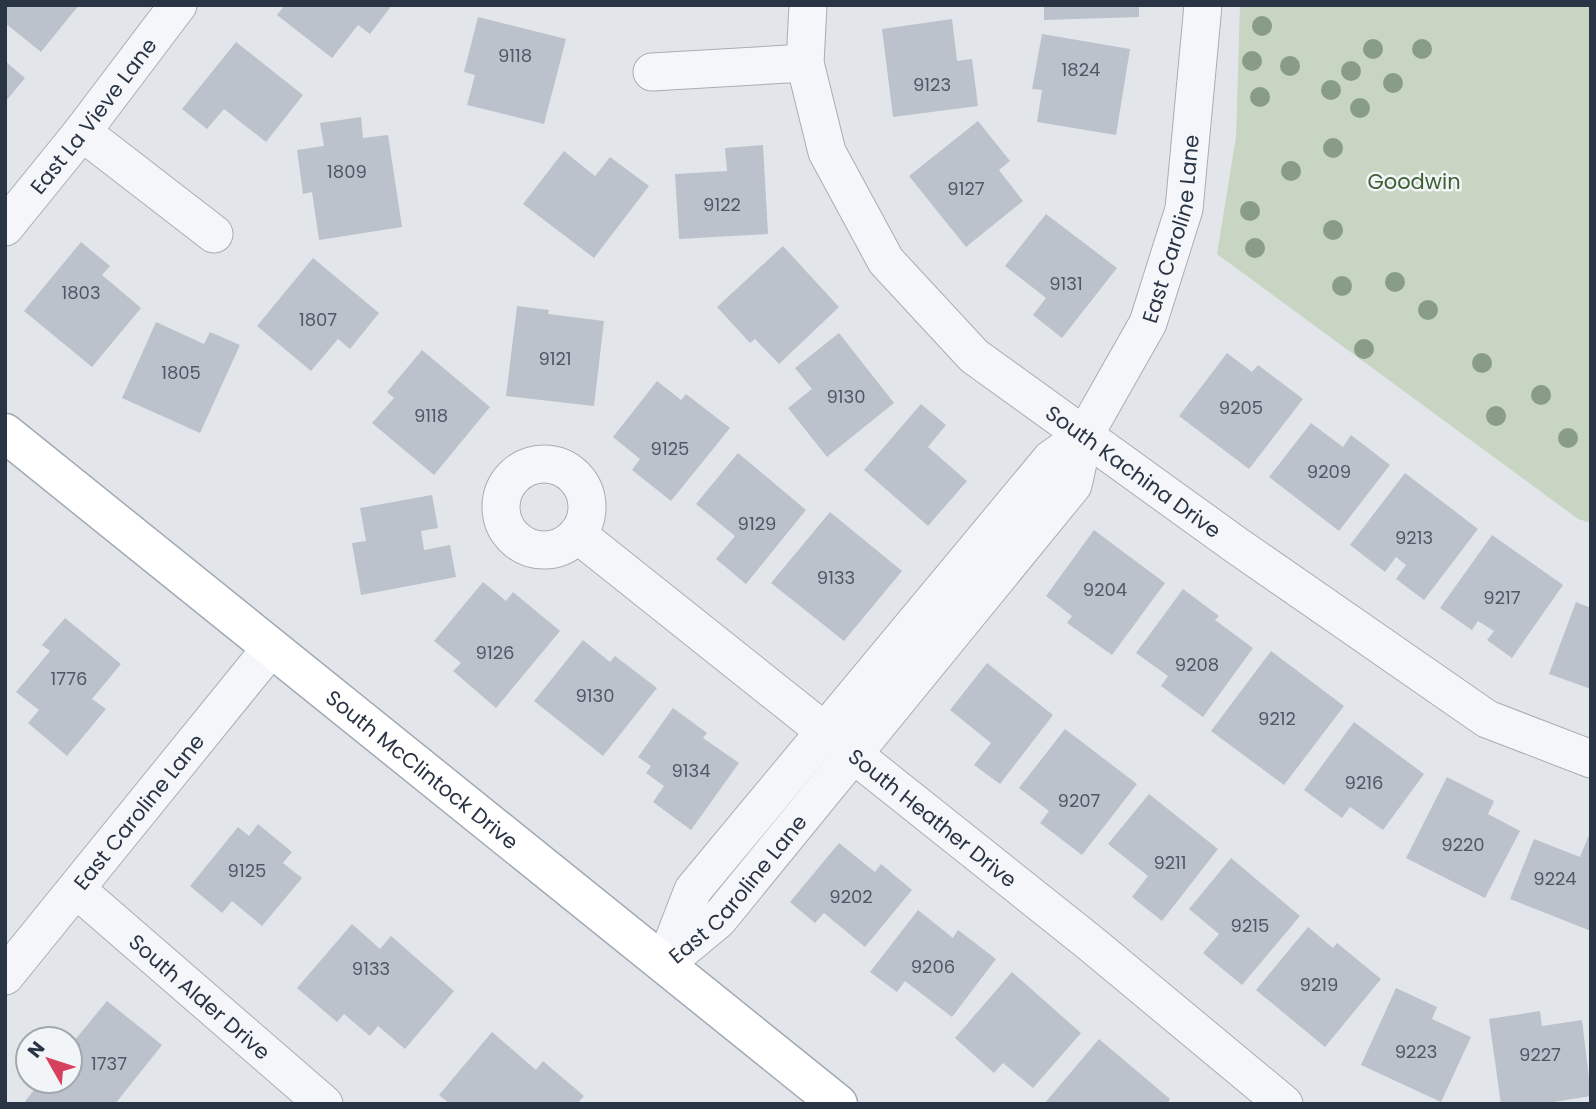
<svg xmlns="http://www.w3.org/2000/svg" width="1596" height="1109" font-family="Poppins,sans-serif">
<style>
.green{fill:#c8d5c2}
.building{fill:#bbc2cb}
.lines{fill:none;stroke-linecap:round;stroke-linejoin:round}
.minor-casing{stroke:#a7adb6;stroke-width:39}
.major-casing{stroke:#a0aab7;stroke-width:41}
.minor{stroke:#f5f6f9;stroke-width:37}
.major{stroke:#fff;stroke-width:38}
.tree{fill:#889c87}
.labels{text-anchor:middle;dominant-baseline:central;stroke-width:5;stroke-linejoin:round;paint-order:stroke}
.number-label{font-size:18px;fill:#4e5866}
.street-label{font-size:21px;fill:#293444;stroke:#f2f5f8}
.park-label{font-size:21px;fill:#3f6035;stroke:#f2f5f8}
</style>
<rect width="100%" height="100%" fill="#e2e6eb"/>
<path class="green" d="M1240,5H1591V523L1578,519L1217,254L1236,137Z"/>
<path class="building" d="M5,5H79L41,52L5,23Z
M285,5H392L370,34L358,25L332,58L277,15Z
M1044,5H1139V17L1044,20Z
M478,17L566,39L544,124L467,105L475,75L464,72Z
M952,19L957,61L972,59L978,106L893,117L882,29Z
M1042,34L1130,49L1116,135L1037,122L1042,90L1032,89Z
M236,42L303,95L266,142L224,109L207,129L182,109Z
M5,61L25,78L5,102Z
M361,117L363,138L388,135L402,227L319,240L312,192L303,194L297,150L324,146L320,123Z
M978,121L1010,161L999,170L1023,201L966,247L909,176Z
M763,145L768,234L679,239L675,174L727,171L725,148Z
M564,151L595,176L610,157L649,186L594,258L523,204Z
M1046,214L1117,268L1062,338L1033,315L1046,298L1005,266Z
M81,242L110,266L102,275L141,308L92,367L24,311Z
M783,246L839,307L779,364L755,339L750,343L717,307Z
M313,258L379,313L350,349L338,339L311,371L257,326Z
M517,306L549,310L548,314L604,321L594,406L506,396Z
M156,322L204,344L210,332L240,345L200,433L122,398Z
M839,333L894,403L827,457L788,408L812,389L795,368Z
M422,350L490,407L434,475L372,423L394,398L387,392Z
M1227,353L1252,372L1258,365L1303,399L1249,469L1179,416Z
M657,381L681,400L686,394L730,428L671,501L632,470L640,459L613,437Z
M921,404L946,425L928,447L967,481L928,526L864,470Z
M1311,423L1343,447L1351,435L1390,465L1339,531L1269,477Z
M738,453L806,510L746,584L716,559L735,536L696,504Z
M1405,473L1478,529L1424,600L1396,579L1406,565L1396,557L1385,572L1350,545Z
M432,495L438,528L421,531L424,550L450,545L456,577L361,595L352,543L366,541L360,508Z
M830,512L902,571L844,641L771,583Z
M1094,530L1165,583L1112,655L1067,623L1072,616L1046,596Z
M1492,535L1563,585L1512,658L1487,640L1494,631L1478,621L1472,630L1440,608Z
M483,582L506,601L513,592L560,631L496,708L453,671L461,663L434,641Z
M1183,589L1219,616L1215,620L1253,648L1203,717L1161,686L1168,676L1136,653Z
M1576,602L1591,608V689L1549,674Z
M65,618L121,664L92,699L106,709L67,756L28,723L39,710L16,692L50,651L42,645Z
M583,640L610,662L615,656L657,688L603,756L534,701Z
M1271,651L1344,706L1284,785L1211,731Z
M987,663L1053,715L1000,784L974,765L991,743L950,710Z
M673,708L707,733L703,738L739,763L691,830L653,802L664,786L646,773L651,766L638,757Z
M1354,722L1424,774L1383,830L1350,807L1342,818L1304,790Z
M1065,729L1137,784L1082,855L1040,823L1049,811L1019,788Z
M1447,777L1494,801L1488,814L1520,831L1485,898L1406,858Z
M1149,794L1218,849L1162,921L1132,897L1148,876L1108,844Z
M258,824L292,852L283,863L302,878L262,926L232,901L222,913L190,886L238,827L249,836Z
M1591,830V931L1510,899L1534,839L1580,857Z
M839,843L875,872L881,864L912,890L865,947L824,913L815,923L790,902Z
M1231,858L1300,916L1242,985L1203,953L1219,934L1189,909Z
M918,910L953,938L958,930L996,959L952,1017L905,981L897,992L870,972Z
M352,924L380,949L391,936L454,991L405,1049L378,1026L370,1036L344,1014L337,1022L297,988Z
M1308,927L1333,948L1337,943L1381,979L1325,1047L1256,990Z
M1012,972L1081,1033L1033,1088L1003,1063L994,1073L955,1038Z
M1396,988L1437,1007L1432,1019L1471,1037L1441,1102L1361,1065Z
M107,1001L162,1045L115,1104H23L41,1081H70V1039H61L66,1034L74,1041Z
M1540,1011L1542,1026L1582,1020L1591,1096L1541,1104H1501L1489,1019Z
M492,1032L536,1070L543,1061L584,1096L577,1104H450L439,1095Z
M1099,1039L1170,1099L1167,1104H1044Z"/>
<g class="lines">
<g class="minor-casing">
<g id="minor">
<path id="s1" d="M808,5L805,63L827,152L886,261L974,356L1236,545L1487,719L1591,759"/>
<path d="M652,72L805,63"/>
<path d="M82,132L214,234"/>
<path id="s2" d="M5,227L82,132L178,5"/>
<circle cx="544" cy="507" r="43"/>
<path id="s3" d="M577,534L1089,942L1284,1104"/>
<path id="s4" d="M76,889L324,1104"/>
<path d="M665,962L693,890L1051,459L1084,436"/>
<path id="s5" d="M665,964L718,920L1073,485L1084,436L1148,323L1184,209L1203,5"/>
<path id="s6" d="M5,976L271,648"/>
</g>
</g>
<g class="major-casing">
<g id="major">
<path id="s7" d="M5,433L838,1104"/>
</g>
</g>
<use href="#minor" class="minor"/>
<use href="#major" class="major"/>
</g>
<g class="tree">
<circle cx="1262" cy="26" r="10"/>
<circle cx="1373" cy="49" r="10"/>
<circle cx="1422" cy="49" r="10"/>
<circle cx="1252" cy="61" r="10"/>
<circle cx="1290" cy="66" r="10"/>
<circle cx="1351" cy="71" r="10"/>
<circle cx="1393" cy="83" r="10"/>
<circle cx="1331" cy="90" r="10"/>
<circle cx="1260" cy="97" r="10"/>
<circle cx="1360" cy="108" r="10"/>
<circle cx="1333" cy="148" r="10"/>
<circle cx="1291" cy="171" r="10"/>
<circle cx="1250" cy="211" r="10"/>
<circle cx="1333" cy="230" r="10"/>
<circle cx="1255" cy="248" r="10"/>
<circle cx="1395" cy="282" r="10"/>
<circle cx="1342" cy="286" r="10"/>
<circle cx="1428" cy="310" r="10"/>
<circle cx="1364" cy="349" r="10"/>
<circle cx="1482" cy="363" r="10"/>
<circle cx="1541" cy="395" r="10"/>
<circle cx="1496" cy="416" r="10"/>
<circle cx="1568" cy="438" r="10"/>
</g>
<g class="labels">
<g class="number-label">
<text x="515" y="55">9118</text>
<text x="1081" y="69">1824</text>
<text x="932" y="84">9123</text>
<text x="347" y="171">1809</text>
<text x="966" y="188">9127</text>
<text x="722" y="204">9122</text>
<text x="1066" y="283">9131</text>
<text x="81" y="292">1803</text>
<text x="318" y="319">1807</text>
<text x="555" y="358">9121</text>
<text x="181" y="372">1805</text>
<text x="846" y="396">9130</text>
<text x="1241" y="407">9205</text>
<text x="431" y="415">9118</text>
<text x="670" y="448">9125</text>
<text x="1329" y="471">9209</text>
<text x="757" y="523">9129</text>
<text x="1414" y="537">9213</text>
<text x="836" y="577">9133</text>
<text x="1105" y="589">9204</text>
<text x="1502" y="597">9217</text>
<text x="495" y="652">9126</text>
<text x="1197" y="664">9208</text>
<text x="69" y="678">1776</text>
<text x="595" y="695">9130</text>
<text x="1277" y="718">9212</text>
<text x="691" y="770">9134</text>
<text x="1364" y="782">9216</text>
<text x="1079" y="800">9207</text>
<text x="1463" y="844">9220</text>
<text x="1170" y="862">9211</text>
<text x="247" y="870">9125</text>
<text x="1555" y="878">9224</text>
<text x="851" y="896">9202</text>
<text x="1250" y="925">9215</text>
<text x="933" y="966">9206</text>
<text x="371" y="968">9133</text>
<text x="1319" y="984">9219</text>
<text x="1416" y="1051">9223</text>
<text x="1540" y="1054">9227</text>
<text x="109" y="1063">1737</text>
</g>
<g class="street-label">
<text stroke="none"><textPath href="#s2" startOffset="142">East La Vieve Lane</textPath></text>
<text stroke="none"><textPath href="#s5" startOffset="908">East Caroline Lane</textPath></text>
<text stroke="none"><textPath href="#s1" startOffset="600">South Kachina Drive</textPath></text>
<text stroke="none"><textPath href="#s7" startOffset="536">South McClintock Drive</textPath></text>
<text stroke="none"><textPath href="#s6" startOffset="212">East Caroline Lane</textPath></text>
<text stroke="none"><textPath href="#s3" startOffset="455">South Heather Drive</textPath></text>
<text stroke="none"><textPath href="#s5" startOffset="105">East Caroline Lane</textPath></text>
<text stroke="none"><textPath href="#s4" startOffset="164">South Alder Drive</textPath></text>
</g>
<g class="park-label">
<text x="1414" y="181">Goodwin</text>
</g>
</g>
<rect width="1596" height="1109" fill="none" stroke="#293444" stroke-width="14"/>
<g transform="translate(49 1060) rotate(309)"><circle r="33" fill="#f2f5f8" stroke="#a2a8b0" stroke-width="2"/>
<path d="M0-5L12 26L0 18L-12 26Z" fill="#d6415e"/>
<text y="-10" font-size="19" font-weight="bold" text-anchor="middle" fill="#293444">N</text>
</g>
</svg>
